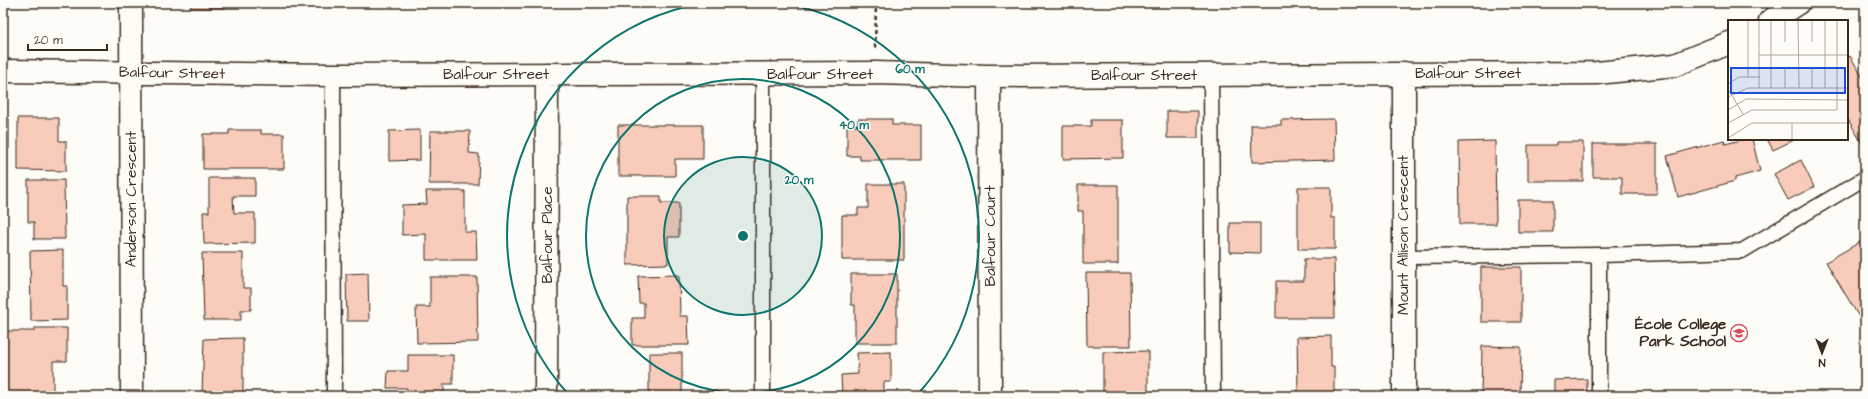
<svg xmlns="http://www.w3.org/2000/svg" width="1868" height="399" font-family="'Architects Daughter',sans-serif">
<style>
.building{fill:#f8cbbb;stroke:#3b2a1e}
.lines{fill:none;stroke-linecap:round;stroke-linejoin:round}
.lane-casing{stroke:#3b2a1e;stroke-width:17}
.street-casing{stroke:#3b2a1e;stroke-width:25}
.path{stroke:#3b2a1e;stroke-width:2.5;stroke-dasharray:4 3;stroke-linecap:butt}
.lane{stroke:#fdfcf7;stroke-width:14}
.street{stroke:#fdfcf7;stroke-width:22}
.ring{fill:none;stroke:#0f766e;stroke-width:2}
.labels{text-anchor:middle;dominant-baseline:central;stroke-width:3;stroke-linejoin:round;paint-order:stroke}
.street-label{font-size:15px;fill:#3b2a1e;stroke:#fdfcf7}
.poi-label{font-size:15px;font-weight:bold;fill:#3b2a1e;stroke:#fdfcf7;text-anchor:end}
.inset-road{fill:none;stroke:#afa8a0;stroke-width:1}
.view{fill:#1d4ed8;fill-opacity:0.15;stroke:#1d4ed8;stroke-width:2}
.inset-edge{fill:none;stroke:#3b2a1e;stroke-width:2}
.centre{fill:#0f766e;stroke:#fdfcf7;stroke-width:2}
.ring-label{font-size:12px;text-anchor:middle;font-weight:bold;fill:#0f766e;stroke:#fdfcf7;stroke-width:3;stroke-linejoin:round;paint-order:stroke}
</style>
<rect width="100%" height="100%" fill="#fdfcf7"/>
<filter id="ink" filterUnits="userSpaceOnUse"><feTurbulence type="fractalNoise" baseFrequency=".025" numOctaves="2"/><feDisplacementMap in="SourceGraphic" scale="8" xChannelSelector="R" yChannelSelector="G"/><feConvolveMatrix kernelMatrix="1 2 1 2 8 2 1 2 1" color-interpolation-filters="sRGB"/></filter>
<g filter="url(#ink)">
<path class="building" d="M191,3H225V8H191Z
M1850,56L1863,78L1865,77V141L1862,143L1847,118V58Z
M1167,111H1198V138H1167Z
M18,118H59V141H66V171L18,170Z
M3,119H9V149H3Z
M858,119H892V125H921V160H860V156H847V126H858Z
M1334,119L1335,160L1252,162L1251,125H1281V120Z
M1091,120H1123V158L1063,159V126H1091Z
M618,125H703V159H675V176H618Z
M229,130H261V134H284V169H203V134H229Z
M420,130V160L389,161V131Z
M430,131H470L469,153L479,154L478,184H429Z
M1745,139H1752L1760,171L1735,178V181L1678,197L1667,156L1724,140L1725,144Z
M1767,139H1796L1773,150Z
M1495,141L1496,224H1460L1459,142Z
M1556,142H1583V181H1528V145H1556Z
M1593,144H1657V194H1622V177H1593Z
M1801,160L1814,187L1788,200L1774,174Z
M209,178H255V196H233L234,213H255V243L204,244L203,212H209Z
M28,180H64L65,239H34V222H28Z
M868,184H904V260H842V215H858V208H868Z
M1078,185H1118V264H1083V211H1078Z
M1298,187H1331V218H1335V249H1298Z
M426,191H465V232H476L477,260H426V234L402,235V205L427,204Z
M627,196H661V203H679V237H668V264L627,265Z
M1518,200H1553V232H1518Z
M1230,223H1260V253L1230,252Z
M1865,239V327L1826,262Z
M63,250V286H67V320L31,321L30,251Z
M202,253H243V288H251V310H241V320H204Z
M1304,259H1334L1335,318H1276V281H1304Z
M1481,267H1521V322H1481Z
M368,273L369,321H347L346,274Z
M1086,273H1130L1131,346H1087Z
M851,274H897V343H855V305H851Z
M679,275L680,316H688L689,345H632V318H644V303H639L638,276Z
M430,277H477L478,342L417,343L416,307H430Z
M34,328H67V361H53V393L3,394V331H34Z
M1331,336V367H1334V392H1298L1297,337Z
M243,338V393H202L204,339Z
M1482,346L1521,347L1520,396H1481Z
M1148,351V396H1103V352Z
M891,352V382H884V396H842L841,375L858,374L857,353Z
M649,353H682V396H649Z
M408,355H453V384H444V396H407V388H387L388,371H408Z
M1587,379V396H1554V380Z"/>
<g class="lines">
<g class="lane-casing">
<path id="lane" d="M763,74V396
M333,75L334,396
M1211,75L1213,396
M1403,257L1599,255L1742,251L1865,178
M1599,396V255"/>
</g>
<g class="street-casing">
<path id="street" d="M131,3L132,396
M1770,21L1798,3
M3,71L333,75L875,73L989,76L1597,73L1675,65L1729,43
M989,76L990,396
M546,396L547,74
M1404,396V73"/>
</g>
<path class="path" d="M875,48L876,3"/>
<use href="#lane" class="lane"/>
<use href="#street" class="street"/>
</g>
</g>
<circle cx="743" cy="236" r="79" fill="#0f766e" fill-opacity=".12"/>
<g class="ring">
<circle cx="743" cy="236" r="79"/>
<circle cx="743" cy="236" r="157"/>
<path d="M569 395A236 236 0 0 1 704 3M782 3A236 236 0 0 1 917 395"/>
</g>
<defs>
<g id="school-ring" transform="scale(0.9)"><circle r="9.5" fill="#fdfcf7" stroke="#d1495b" stroke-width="1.5"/><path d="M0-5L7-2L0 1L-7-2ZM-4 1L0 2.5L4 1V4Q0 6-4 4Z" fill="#d1495b"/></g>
</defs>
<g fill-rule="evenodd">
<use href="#school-ring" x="1739" y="333"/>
</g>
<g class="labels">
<g class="street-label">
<text transform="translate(172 73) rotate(1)">Balfour Street</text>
<text x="1468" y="73">Balfour Street</text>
<text x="496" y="74">Balfour Street</text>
<text x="820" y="74">Balfour Street</text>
<text x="1144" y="75">Balfour Street</text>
<text transform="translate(131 199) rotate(-90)">Anderson Crescent</text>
<text transform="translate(547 235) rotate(-90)">Balfour Place</text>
<text transform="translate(1403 235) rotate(-90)">Mount Allison Crescent</text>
<text transform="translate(990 236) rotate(-90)">Balfour Court</text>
</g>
<g class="poi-label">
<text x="1726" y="324">École College<tspan x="1726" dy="17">Park School</tspan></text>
</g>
</g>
<g transform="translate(1728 20)">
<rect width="120" height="120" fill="#fdfcf7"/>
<path class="inset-road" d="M31,0V68M57,0V22M70,0L71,68M84,22V0M120,22V57M31,35H120M57,48V68M20,57V0M0,64L11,57H32M43,68V0M84,68V48M97,68V0M0,69L15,94M0,77L20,68H120M0,90L18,79L120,80M0,103L24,90H109V0M64,103V120M0,118L24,103H120"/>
<path class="view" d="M3,48H117V73H3Z"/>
<rect width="120" height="120" class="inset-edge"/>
</g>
<circle cx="743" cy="236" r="6" class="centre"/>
<g class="ring-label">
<text x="910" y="73">60 m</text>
<text x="854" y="129">40 m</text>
<text x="799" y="184">20 m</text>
</g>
<rect width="1868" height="399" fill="none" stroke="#fdfcf7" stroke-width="16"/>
<rect x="8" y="8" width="1852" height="383" fill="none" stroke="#3b2a1e" stroke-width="1.5" filter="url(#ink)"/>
<g transform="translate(1822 353) rotate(180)" stroke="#fdfcf7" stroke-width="3" paint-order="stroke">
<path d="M0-3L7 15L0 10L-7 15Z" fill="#3b2a1e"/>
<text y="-6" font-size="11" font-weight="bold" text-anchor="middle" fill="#3b2a1e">N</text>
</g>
<path d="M28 44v6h79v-6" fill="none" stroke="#3b2a1e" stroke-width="2"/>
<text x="34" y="44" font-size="12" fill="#3b2a1e" stroke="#fdfcf7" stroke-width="3" paint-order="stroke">20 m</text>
</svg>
